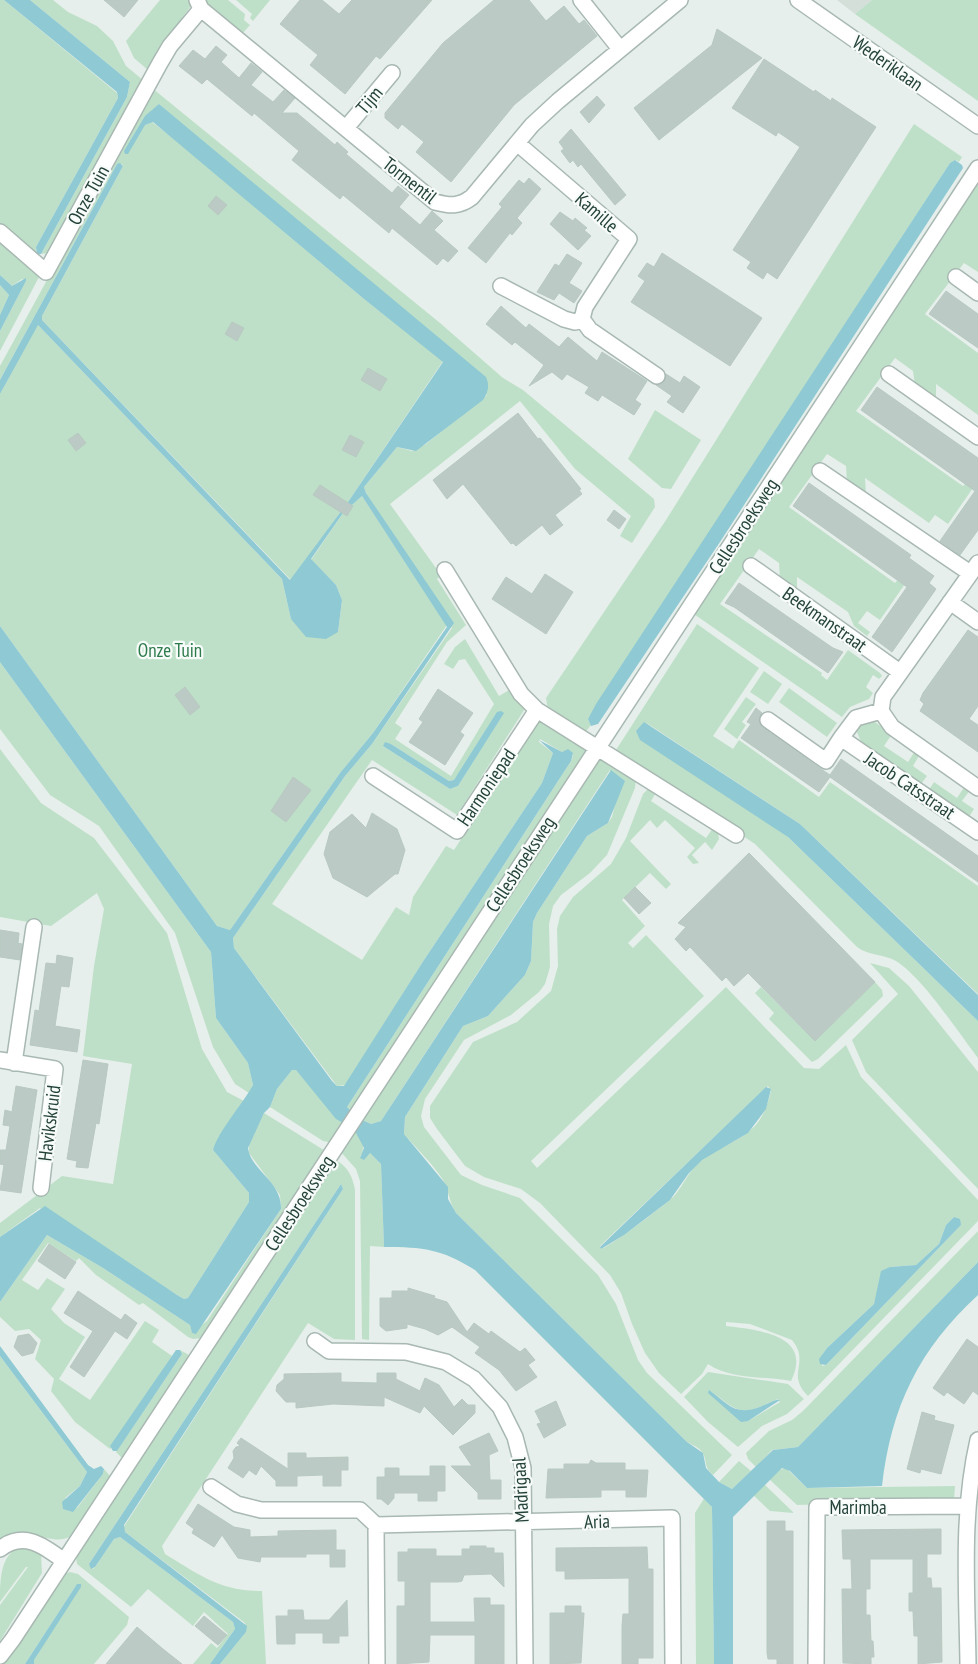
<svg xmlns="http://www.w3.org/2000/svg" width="978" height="1664" font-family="'PT Sans Narrow',sans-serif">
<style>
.built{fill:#d4dfda}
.green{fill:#bfe0c8;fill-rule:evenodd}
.water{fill:#8ec9d4}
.building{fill:#bbcac4;stroke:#b8c9c2}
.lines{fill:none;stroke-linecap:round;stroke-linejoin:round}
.minor-casing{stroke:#a8b8b2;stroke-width:18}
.minor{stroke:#fff;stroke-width:15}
.labels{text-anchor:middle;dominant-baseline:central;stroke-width:4.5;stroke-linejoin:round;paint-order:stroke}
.street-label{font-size:19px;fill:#24423a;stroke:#f7fbf9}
.park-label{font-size:19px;fill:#2d7a4b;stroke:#f7fbf9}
</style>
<rect width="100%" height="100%" fill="#e6efeb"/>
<path class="built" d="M837,0H872L855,14Z"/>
<path class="green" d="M0,0H4L117,93L118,98L36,247L37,254L26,245L39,277L0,351V331L26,281L22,279L12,286L0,275Z
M30,0H53L68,12L97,26L113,41L126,66L143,80L48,253L41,254L127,97L130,82Z
M160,0H189L190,7L181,19L183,21L148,70L134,58L126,41Z
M203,0H228L245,14L244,20L250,25L242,34Z
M236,0H270L253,21L250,18L252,14Z
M872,0H978V101L855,14Z
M152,88L440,323L503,378L523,390L654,499L655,507L632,543L620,536L631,516L575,469L520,401L390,504L441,575L437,579L466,625L447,642L395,723L402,728L395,739L451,776L494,704L465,659L459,660L453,669L444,664L455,647L465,639L499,696L511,689L526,707L457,815L372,760L272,904L362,960L396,907L409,915L413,897L446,846L454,850L535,724L542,721L585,747V753L352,1111L347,1107L571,761L573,755L568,750L562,752L540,739L539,742L553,753L542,783L424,960L346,1085L337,1086L234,948L233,938L345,776L372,744L452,628L366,493L364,487L397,447L412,451L426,444L487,395L159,104L145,125L152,122L173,138L364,299L443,361L348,502L291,580L42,320V316L123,166L122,164H117L0,380V366ZM503,713L458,786L450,789L383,746L391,744L449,781L454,780Z
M914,124L962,157L959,162L956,160L950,163L588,719L591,725L584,734L548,710L546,698L666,520Z
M978,180V272L964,263L925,314L978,353V415L936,384V399L915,386L913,371L895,358L856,411L963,486L969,480L975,485L948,524L935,515L929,523L865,478L866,495L847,483L846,466L827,454L789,507L895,583L901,576L907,581L880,620L867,611L858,623L870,632L867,636L854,626L848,612L797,577V591L780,580L779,563L759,549L720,604L822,673L821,675L827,680L848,650L880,673L882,676L879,679L873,675L866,687L873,693L869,699L850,707L842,717L691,612Z
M0,285L9,295L0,315Z
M37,324L282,579L291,619L338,632L342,600L336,585L311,560L343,513L362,496L447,625L373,733L340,773L230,930L217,926L0,626V394Z
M655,410L701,440L671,489L662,488L628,459Z
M697,624L759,668L713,736L733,749L739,740L819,797L830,782L978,886V994L800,824L645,722L788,837L978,1021V1058C958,1032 923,978 896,961C884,954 869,956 857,947L755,844L616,750Z
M0,662L211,952L216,1018L248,1063L253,1085L249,1093L235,1084L213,1047L175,933L99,826L50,795L0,729Z
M764,671L782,684L768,704L750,692Z
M789,688L837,723L827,737L779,702Z
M746,697L756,704L742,722L746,725L737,739L724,729Z
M872,720L892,734L884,746L908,762L915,751L920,754L913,766L927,776L921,784L861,742L857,732L859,723Z
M0,749L41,803L94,838L167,933L202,1049L227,1092L244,1101L213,1150L249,1193V1202L188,1298L184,1299L177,1295L40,1208L0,1237V1223L62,1176L113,1184L132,1064L83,1056L94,966L104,909L97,893L51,926L0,917Z
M596,758H606L636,778L635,788L607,855L590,873L561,895L553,906L549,924L550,967L545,984L539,992L511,1015L464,1040L425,1099L421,1116L424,1127L461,1175L482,1185L520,1198L598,1275L616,1304L638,1360L647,1373L732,1455L713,1475C703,1466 708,1461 702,1452C699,1447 692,1445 687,1442L456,1213C449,1202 449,1191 443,1180C433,1164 417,1149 404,1134L405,1117L463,1026L488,1016L525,975L531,961L533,922L537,913L587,836L608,823L612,817L615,804L610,770L381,1121L371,1124L360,1119Z
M934,782L957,798L965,786L970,790L962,801L974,809L968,818L929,790Z
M653,789L657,791L651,801L706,838L713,828L718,833L719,839L712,850L705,842L692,855L699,863L693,864L687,857L695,848L665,820L657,828L650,820L630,841L671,884L666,889L650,873L622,900L645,926L628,943L633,948L646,935L704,996L531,1161L537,1168L726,987L804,1068L819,1069L846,1045L861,1077L978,1200V1221L808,1396C785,1373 811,1363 792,1340L750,1324L726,1322V1326C757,1330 814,1334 791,1381C765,1376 731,1380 708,1364L702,1374L681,1394L659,1373L645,1353L632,1324L621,1293L610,1275L540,1203L521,1189L484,1177L465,1166L437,1129L430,1118V1106L473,1042L517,1022L551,991L558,966L557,929L560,916L573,897L611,864L626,838L643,794L647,790ZM768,1086L771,1091C768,1103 764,1116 755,1126C738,1143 718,1147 700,1161C689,1171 684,1184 675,1195C668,1203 608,1248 601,1249L600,1246ZM954,1217L961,1225L826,1365L822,1366V1355L827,1348L874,1304L878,1290L890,1267L916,1265L939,1244L946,1225Z
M870,963L889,968L909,986L978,1072V1189L866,1072L852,1040L898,994Z
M875,982L882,990L883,996L818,1059L812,1062L769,1019L774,1013L755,993L761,987L815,1041Z
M292,1070H296L345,1124L333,1143L323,1141L270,1107L277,1089Z
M264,1113L327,1152L202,1338L193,1339L188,1337L143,1303L139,1305L96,1275L79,1258L76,1261L48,1243L22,1280L38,1290L47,1278L65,1289L51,1309L64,1323L85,1337L59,1379L90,1400L145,1321L159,1330L152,1342L172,1356L110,1449L75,1422L51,1391L54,1379L35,1359L41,1340L29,1329L15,1331L0,1317V1302L47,1235L103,1268L190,1325L192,1332L207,1321L281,1209L280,1195L249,1153V1143Z
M354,1128C361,1139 367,1145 360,1157L370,1153L381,1164L384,1247L370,1246L369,1340L362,1339L360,1181L356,1169L340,1151Z
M335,1160C347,1165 353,1177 355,1190V1340L334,1339L308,1323L162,1546L165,1554C200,1575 219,1591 262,1591L266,1664H220L246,1632L245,1623L125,1532L123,1528L343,1189L341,1184L89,1564L93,1569L95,1567L114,1539L120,1537L233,1622L235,1629L210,1664H193L211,1643L217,1648L228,1634L204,1612L193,1626L148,1589L131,1607L77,1564L76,1557Z
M978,1231V1262L798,1447L772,1450L756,1467L748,1459L746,1453L769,1431L792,1420L803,1411Z
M180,1350L189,1355L190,1359L125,1457H121L116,1452L182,1354Z
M0,1356L87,1472L80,1486L65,1498L77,1508L103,1474L104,1469L112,1478L73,1535C58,1544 50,1537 35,1536C25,1534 10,1541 0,1543Z
M708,1372L788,1384L804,1399L787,1414L762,1426L738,1447L708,1422L684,1397ZM710,1390C742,1415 740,1416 778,1399L780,1402L748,1421Z
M739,1461L751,1471L732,1489L719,1482Z
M786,1468L807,1488L955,1486L954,1500L797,1505L769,1479L779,1470Z
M764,1484L794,1513L770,1511L753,1495Z
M705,1497L712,1507L714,1664H696L695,1513Z
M21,1546H32L41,1554L42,1573L0,1641V1605L28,1567H26L0,1602C0,1579 0,1555 21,1546Z
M70,1572L78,1574L129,1617L127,1625L94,1664H34V1660L77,1584L25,1664H0L64,1574Z"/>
<path class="water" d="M4,0H30L130,82L127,97L41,254H37L36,247L118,98L117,92Z
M159,104L486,377C490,386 488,392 483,400L416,451L397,447L364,487L366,493L454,623L372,744L345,776L233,938L234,948L332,1081L337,1086H344L424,960L542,783L553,753L539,740L562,752L568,749L573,753L571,761L347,1107L360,1119L371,1124L381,1121L611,770L625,781L608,823L587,836L537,913L533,922L531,961L525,975L488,1016L463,1026L405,1117L404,1134L448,1187V1199L456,1213L687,1442L703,1453L706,1468L719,1482L732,1489L773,1450L798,1447L978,1262V1295C919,1349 891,1407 882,1486L807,1488L790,1471L782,1468L733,1517V1664H714L712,1507L475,1270C441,1249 424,1247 384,1247L381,1164L370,1153L364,1160L360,1158L364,1148L354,1129L336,1119L296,1070H292L277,1089L270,1107L264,1113L248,1148C251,1171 282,1181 281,1209L196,1334L192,1333L190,1325L103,1268L47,1235L0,1302V1237L45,1206L177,1295L184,1299L188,1298L249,1202V1193L213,1150C219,1130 242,1105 253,1085L248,1063L216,1018L211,952L0,662V626L217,926L230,930L340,773L373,733L447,627L362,496L343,513L311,559L336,585L342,600L338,632L326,639L306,637L291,619L282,579L38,325L0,394V380L117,164L120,163L123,166L42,316V320L290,580L348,502L443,362L364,299L153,122L145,125L128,154H125L124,151L145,116Z
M955,160L962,165L963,168L720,542L598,724L591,726L588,719L596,704L950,163Z
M0,275L12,286L26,278V281L0,331V315L9,295L0,285Z
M501,711L504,713L458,786L450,789L383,746L385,742L391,744L449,781L454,780L497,712Z
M644,722L800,824L978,995V1021L788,837L640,740L636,731Z
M766,1087L771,1089L766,1109L748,1133L702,1160L689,1173L670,1200L624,1235L601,1249L600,1247Z
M341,1184L343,1189L124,1525L125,1532L247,1626L246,1632L220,1664H210L235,1629L233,1622L120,1537L114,1539L95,1567L91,1569L89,1564Z
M954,1217L960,1219L961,1225L826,1365L820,1364L819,1359L827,1348L874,1304L881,1271L890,1267L916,1265L939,1244L946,1225Z
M0,1346L88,1465L94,1469L101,1466L104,1469L103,1474L73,1512L63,1509L62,1502L80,1486L87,1472L0,1356Z
M176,1350H180L182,1354L117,1451H113L110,1446Z
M709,1390C729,1405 736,1417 762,1406C768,1404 775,1399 780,1400L748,1421L741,1422L708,1393Z
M77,1584H81V1587L34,1660V1664H25Z"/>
<path class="building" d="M104,0H138L124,17Z
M300,0H322L339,14L352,0H432L380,59L376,56L345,94L310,65L318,55L280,24Z
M494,0H529L546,21L564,6L579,24L584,20L597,36L514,105L451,182L416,152L424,142L402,124L398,129L385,118V113L443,43Z
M717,29L762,58L659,140L634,108L712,45Z
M216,46L227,55L221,62L239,78L251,63L262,72L251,85L273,102L284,90L295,98L282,113H297L335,145L337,142L348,152L346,154L392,193L398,186L409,195L399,207L420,225L432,211L443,221L434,230L458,251L448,262L443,258L437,265L392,228L389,233L343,195L340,199L292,160L299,151L254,113L252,116L207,79L202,84L179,66L193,50L205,59Z
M764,59L814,92L815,90L831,101L832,98L876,127L777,279L767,272L763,279L747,268L751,262L733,250L800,147L778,132L776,136L732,108Z
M597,96L605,105L589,123L580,112Z
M571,129L626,195L615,205L581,164L578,167L573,160L570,163L561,151L564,149L559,142Z
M529,178L541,189L517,218L522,223L512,235L510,233L486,263L468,248L502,207L499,204L519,180L524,184Z
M216,196L227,205L218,215L208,206Z
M560,212L573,221L575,218L587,228L584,230L591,236L578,250L550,224Z
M662,253L762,318L730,366L631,302L645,281L638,276L647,263L654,267Z
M567,254L582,263L569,283L582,291L574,303L559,293L554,300L537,292L555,264L559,266Z
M946,291L978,314V348L929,314Z
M501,306L526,328L529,324L559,347L568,337L597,361L602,352L647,381L635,400L641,404L634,415L602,395L598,401L585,393L589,387L567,374L562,380L552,372L529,386L544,365L515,342L512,345L486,324Z
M232,322L244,328L237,341L225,334Z
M368,368L387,379L380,391L361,380Z
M666,374L680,383L684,376L700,387L683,413L667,402L672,396L656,385L664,382Z
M877,387L978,458V530L960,555L940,541L975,491L861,410Z
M518,413L538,439L540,438L581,489L579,490L582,494L555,515L563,525L550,535L542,525L516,546L513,543L511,544L463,484L447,499L433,480Z
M78,433L86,443L76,451L68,440Z
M350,435L364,442L356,457L342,450Z
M809,483L911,555L909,558L934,576L929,583L936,589L892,652L872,637L907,587L793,506Z
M320,485L353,506L347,516L313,495Z
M614,510L626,519L619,529L607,520Z
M545,574L573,592L546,634L492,599L506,577L532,594Z
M739,583L833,648L843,652L828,673L734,607L725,603Z
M968,630L978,637V706L969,719L978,725V752L920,711L924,704L920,700L923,693Z
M185,687L200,707L190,715L175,695Z
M438,689L473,713L460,732L464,735L445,765L409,742L423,722L419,719Z
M756,708L762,713L759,720L762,727L821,769L830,775L841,759L978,856V882L830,777L819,792L741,738L751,724L747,722Z
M293,777L311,790L286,822L271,811Z
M372,813L397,829L405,850L398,874H395L367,897L333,878L324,854L330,832L352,814L366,828Z
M749,853L875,982L815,1041L748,973L734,986L726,977L722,981L690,947L686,951L675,939L686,927L678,923Z
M635,887L651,903L639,914L624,898Z
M0,930L19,933L18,943L22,944L20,960L0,957Z
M57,955L73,958L69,987L61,986L55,1026L80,1030L77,1052L30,1045L35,1010L39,1011L46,963L56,964Z
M83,1060L108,1064L99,1124L96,1123L88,1168L76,1167L77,1161L67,1159Z
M16,1086L37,1090L21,1193L0,1190L4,1165L0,1164V1150H6L10,1126L3,1125L4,1117L5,1110L12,1112Z
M49,1244L76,1262L65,1279L38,1261Z
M408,1288L435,1296L434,1298L447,1302L467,1332L474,1323L489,1334L491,1331L520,1352L525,1348L535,1360L528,1365L537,1377L516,1391L499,1370L475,1353L480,1347L452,1327L438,1335L425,1329L407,1324V1328L386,1331L380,1326V1298H392V1291H408Z
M78,1291L121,1320L125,1314L137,1323L127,1339L115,1331L84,1377L70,1367L93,1331L64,1313Z
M29,1334L37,1343L33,1353L22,1356L14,1347L18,1336Z
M967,1339L978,1347V1395L973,1391L964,1404L947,1392L944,1396L933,1388Z
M341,1373V1382L377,1383V1373H396V1379L420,1391L425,1378L439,1385L454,1407L462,1399L468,1405H475V1413L453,1435L424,1406L420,1413L384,1397V1406L333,1404L296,1408V1402H286L276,1391L277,1385L284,1379V1374Z
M556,1401L566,1425L544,1438L537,1424L541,1423L535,1411Z
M922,1412L935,1416L934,1420L954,1425L941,1474L921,1469L920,1473L907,1469Z
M489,1433L498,1451L489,1455L490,1480H501V1499H478V1493L451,1466H472L459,1447Z
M241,1438L288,1469V1453H306V1458L348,1457V1470H341V1486H323V1475L297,1476V1486H276V1481L261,1466L256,1475L249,1470L243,1478L228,1468L234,1458L233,1451L236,1447L240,1446L237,1443Z
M591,1460L596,1463H625V1470H648L646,1497H626V1490H601V1497L546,1498L548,1469H564V1464H589Z
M430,1466H445V1491H437V1501H418V1493H394V1498L388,1505L381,1499H377V1477H385V1468H399V1476H430Z
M198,1504L234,1527L250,1530V1537L278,1536V1531L336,1530V1550H345V1567H330V1554H306V1557H261L260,1562L238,1558L222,1535L214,1547L192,1533L194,1529L186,1523Z
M767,1521H785V1531H793V1664H777V1659H768L767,1653Z
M941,1529V1554H927V1578H931L932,1588H941L942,1662L918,1664V1636H914L913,1611H909V1593H913V1559H870V1589H866V1615H870L871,1641H873L874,1657H871V1664L843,1663L842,1589H852L851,1559H843L842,1530Z
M470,1546H486V1548H494V1553H503L504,1587L491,1574L464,1575L462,1581L458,1582H430V1622H475L474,1598H490V1605H504V1664H475V1635H430L429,1662L397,1664V1606H405V1581H398V1552H408V1549H436V1556H462V1549H470Z
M647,1547L648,1569H653V1658H638V1664H622V1626L623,1614H629V1578L565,1579V1571H556V1548Z
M347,1600L348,1636H339V1643H323V1633H295V1644H277L276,1616H288V1610H303L304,1620H329Z
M565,1606H581V1613H584L581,1663L550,1664V1613H565Z
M204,1616L227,1635L218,1645L195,1626Z
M137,1627L163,1649L182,1664H106Z"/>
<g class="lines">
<g class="minor-casing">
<path id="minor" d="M197,0L201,9L435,202C450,206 459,207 472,197L532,125L558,101L680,0
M581,0L620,49
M798,0L978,126
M346,128L392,73
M517,143L629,239L585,307L582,319L590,330L657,376
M0,232L46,272L160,63L170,46L201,9
M956,277L978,293
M501,286L564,319L575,322L582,319
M889,374L978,437
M820,471L970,573
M751,566L900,672
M445,570L521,694L537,710L736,835
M950,602L978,622
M881,711L856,718L841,738L978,832
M881,711L883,697L978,563
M881,711L892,727L978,788
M768,720L826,761L841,738
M373,776L457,831L537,710
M0,1060L55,1069L41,1188
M14,1063L34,927
M315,1341L329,1351L406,1352L446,1362L474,1379L500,1407L515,1437L523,1468L525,1664
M211,1487L237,1504L261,1510H360L376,1525L672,1518L673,1664
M376,1525L377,1664
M0,1549C23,1530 44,1546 64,1561
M0,1656L13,1639L978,168
M816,1664L817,1507L967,1506
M968,1664C967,1590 961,1513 978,1440"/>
</g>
<use href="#minor" class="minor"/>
</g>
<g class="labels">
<g class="street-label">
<text transform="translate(888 63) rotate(35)">Wederiklaan</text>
<text transform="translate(369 100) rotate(-50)">Tijm</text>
<text transform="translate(410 180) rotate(38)">Tormentil</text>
<text transform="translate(88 195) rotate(-61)">Onze Tuin</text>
<text transform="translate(597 212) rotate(41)">Kamille</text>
<text transform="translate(743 526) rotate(-57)">Cellesbroeksweg</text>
<text transform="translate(825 619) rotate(35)">Beekmanstraat</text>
<text transform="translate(910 785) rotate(34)">Jacob Catsstraat</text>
<text transform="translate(486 787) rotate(-56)">Harmoniepad</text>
<text transform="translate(520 864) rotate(-57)">Cellesbroeksweg</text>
<text transform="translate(49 1123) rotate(-83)">Havikskruid</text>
<text transform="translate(299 1203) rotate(-57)">Cellesbroeksweg</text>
<text transform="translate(520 1490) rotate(-93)">Madrigaal</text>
<text x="858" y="1507">Marimba</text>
<text transform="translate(597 1521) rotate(-2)">Aria</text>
</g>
<g class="park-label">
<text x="170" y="650">Onze Tuin</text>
</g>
</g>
</svg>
